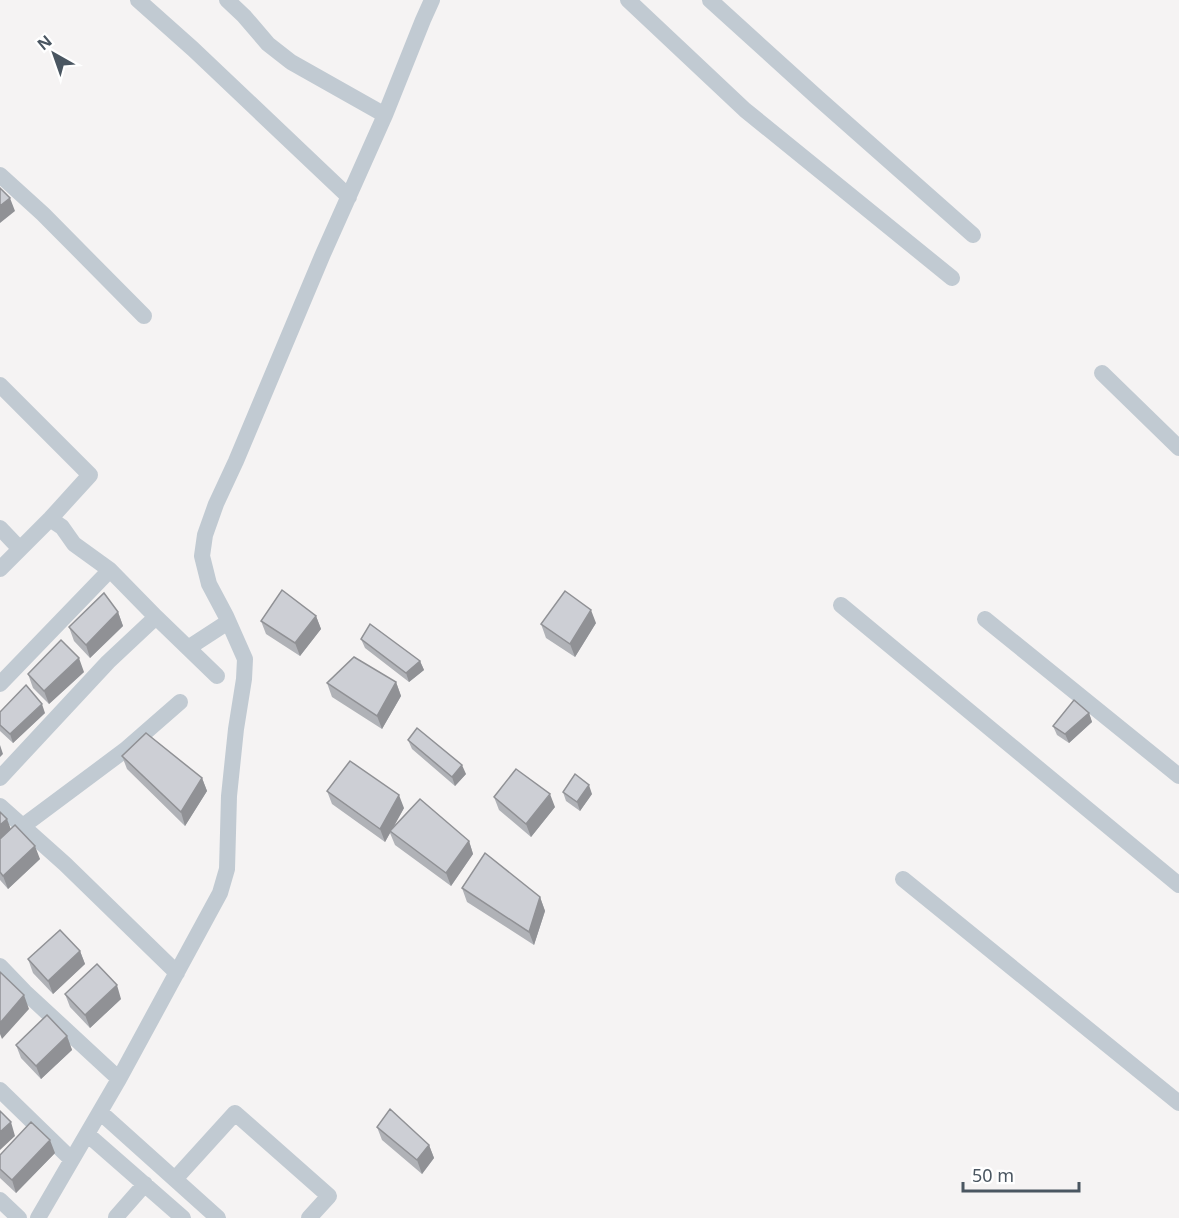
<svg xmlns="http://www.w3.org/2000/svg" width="1179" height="1218" font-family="'Noto Sans',sans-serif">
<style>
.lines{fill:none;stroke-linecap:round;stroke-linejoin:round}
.street{stroke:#c1cad2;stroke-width:16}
.wall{fill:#b0b2b7}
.shaded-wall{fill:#909195}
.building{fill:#cdcfd5;stroke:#909195;stroke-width:1.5}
</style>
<rect width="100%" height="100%" fill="#f5f3f3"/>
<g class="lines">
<path class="street" d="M138,0L193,49L349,197
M227,0L244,16L268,44L291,62L385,115
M628,0L745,110L952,278
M710,0L818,98L973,235
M0,175L43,214L144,316
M1102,373L1179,448
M0,385L90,475L50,519L0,569
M50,519L62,527L74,544L110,570
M0,528L20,549
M841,605L1179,885
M156,617L217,676
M985,619L1179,776
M188,648L228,622
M0,684L110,570L156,617L108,662L0,778
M0,806L65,864L177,973
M23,826L125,750L180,702
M903,879L1179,1103
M0,966L25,992L119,1079
M0,1090L71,1159
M100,1112L218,1218
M87,1134L183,1218
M175,1179L235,1113L329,1196L309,1218
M0,1200L19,1218
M38,1218L119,1079L220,893L227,869L229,796L236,729L244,679L245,659L226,616L209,584L202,556L205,535L216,504L236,461L323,254L385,115L423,20L432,0
M117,1218L116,1217L145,1184"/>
</g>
<path class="wall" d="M118,612L123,626L90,658L74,641L69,627Z
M316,616L321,629L300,656L266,634L261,621Z
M596,623L575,657L546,638L541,624Z
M361,639L420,661L424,670L409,682L365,648Z
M84,672L49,704L33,688L28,674Z
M396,682L401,696L382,729L332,697L327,683Z
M0,712L45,713L13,743L0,731Z
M1089,713L1092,722L1069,743L1057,735L1053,726Z
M408,740L466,774L455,786L412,749Z
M122,756L202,778L207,791L185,826L127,769Z
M327,791L404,808L393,828L469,841L473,854L451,886L395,845L390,833L385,842L332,804Z
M563,792L592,794L580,811L566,801Z
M494,797L555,807L531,837L499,810Z
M0,812L10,829L40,859L8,889L0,880Z
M462,888L540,897L545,911L534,945L467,902Z
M80,951L85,964L53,994L33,973L28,959Z
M65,994L121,999L90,1028L70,1007Z
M67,1036L72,1050L41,1079L21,1058L16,1045Z
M377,1127L429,1145L434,1158L422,1174L382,1140Z
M55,1153L16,1193L0,1178V1155Z"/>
<path class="shaded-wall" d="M10,198L15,211L0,223V206Z
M591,610L596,623L575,657L570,644Z
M118,612L123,626L90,658L86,645Z
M316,616L321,629L300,656L295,643Z
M79,658L84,672L49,704L44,691Z
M420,661L424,670L409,682L406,673Z
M396,682L401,696L382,729L377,716Z
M42,704L45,713L13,743L10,734Z
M1089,713L1092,722L1069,743L1065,734Z
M0,745L3,754L0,757Z
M462,765L466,774L455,786L452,777Z
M202,778L207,791L185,826L181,812Z
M589,785L592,794L580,811L577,802Z
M550,794L555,807L531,837L526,824Z
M399,795L404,808L385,842L380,829Z
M7,819L12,832L0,843V825Z
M469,841L473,854L451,886L446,873Z
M35,846L40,859L8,889L3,876Z
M540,897L545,911L534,945L529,932Z
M80,951L85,964L53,994L48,981Z
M117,985L121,999L90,1028L85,1015Z
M24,995L29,1009L2,1039L0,1034V1023Z
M67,1036L72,1050L41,1079L36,1066Z
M11,1122L15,1136L0,1150V1132Z
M50,1140L55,1153L16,1193L12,1180Z
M429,1145L434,1158L422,1174L417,1160Z"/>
<path class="building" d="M0,188L10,198L0,206Z
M282,590L316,616L295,643L261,621Z
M565,591L591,610L570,644L541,624Z
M104,593L118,612L86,645L69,627Z
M370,624L420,661L406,673L361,639Z
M61,640L79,658L44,691L28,674Z
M354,657L396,682L377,716L327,683Z
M26,685L42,704L10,734L0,725V712Z
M1074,700L1089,713L1065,734L1053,726Z
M417,728L462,765L452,777L408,740Z
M146,733L202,778L181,812L122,756Z
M350,761L399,795L380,829L327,791Z
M516,769L550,794L526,824L494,797Z
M575,774L589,785L577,802L563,792Z
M420,799L469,841L446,873L390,831Z
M0,812L7,819L0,825Z
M15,825L35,846L3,876L0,872V839Z
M485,853L540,897L529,932L462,888Z
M60,930L80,951L48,981L28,959Z
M97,964L117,985L85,1015L65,994Z
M0,972L24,995L0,1023Z
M47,1015L67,1036L36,1066L16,1045Z
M390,1109L429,1145L417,1160L377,1127Z
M0,1111L11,1122L0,1132Z
M31,1122L50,1140L12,1180L0,1169V1155Z"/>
<g transform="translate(54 54) rotate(320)" stroke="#ffffff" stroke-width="4.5" paint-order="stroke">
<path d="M0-4.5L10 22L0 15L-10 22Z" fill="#4a5661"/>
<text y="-9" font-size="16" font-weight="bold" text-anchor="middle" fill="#4a5661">N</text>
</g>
<path d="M963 1182v9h116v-9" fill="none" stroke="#4a5661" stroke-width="3"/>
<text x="972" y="1182" font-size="18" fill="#4a5661" stroke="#ffffff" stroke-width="4.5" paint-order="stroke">50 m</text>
</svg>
